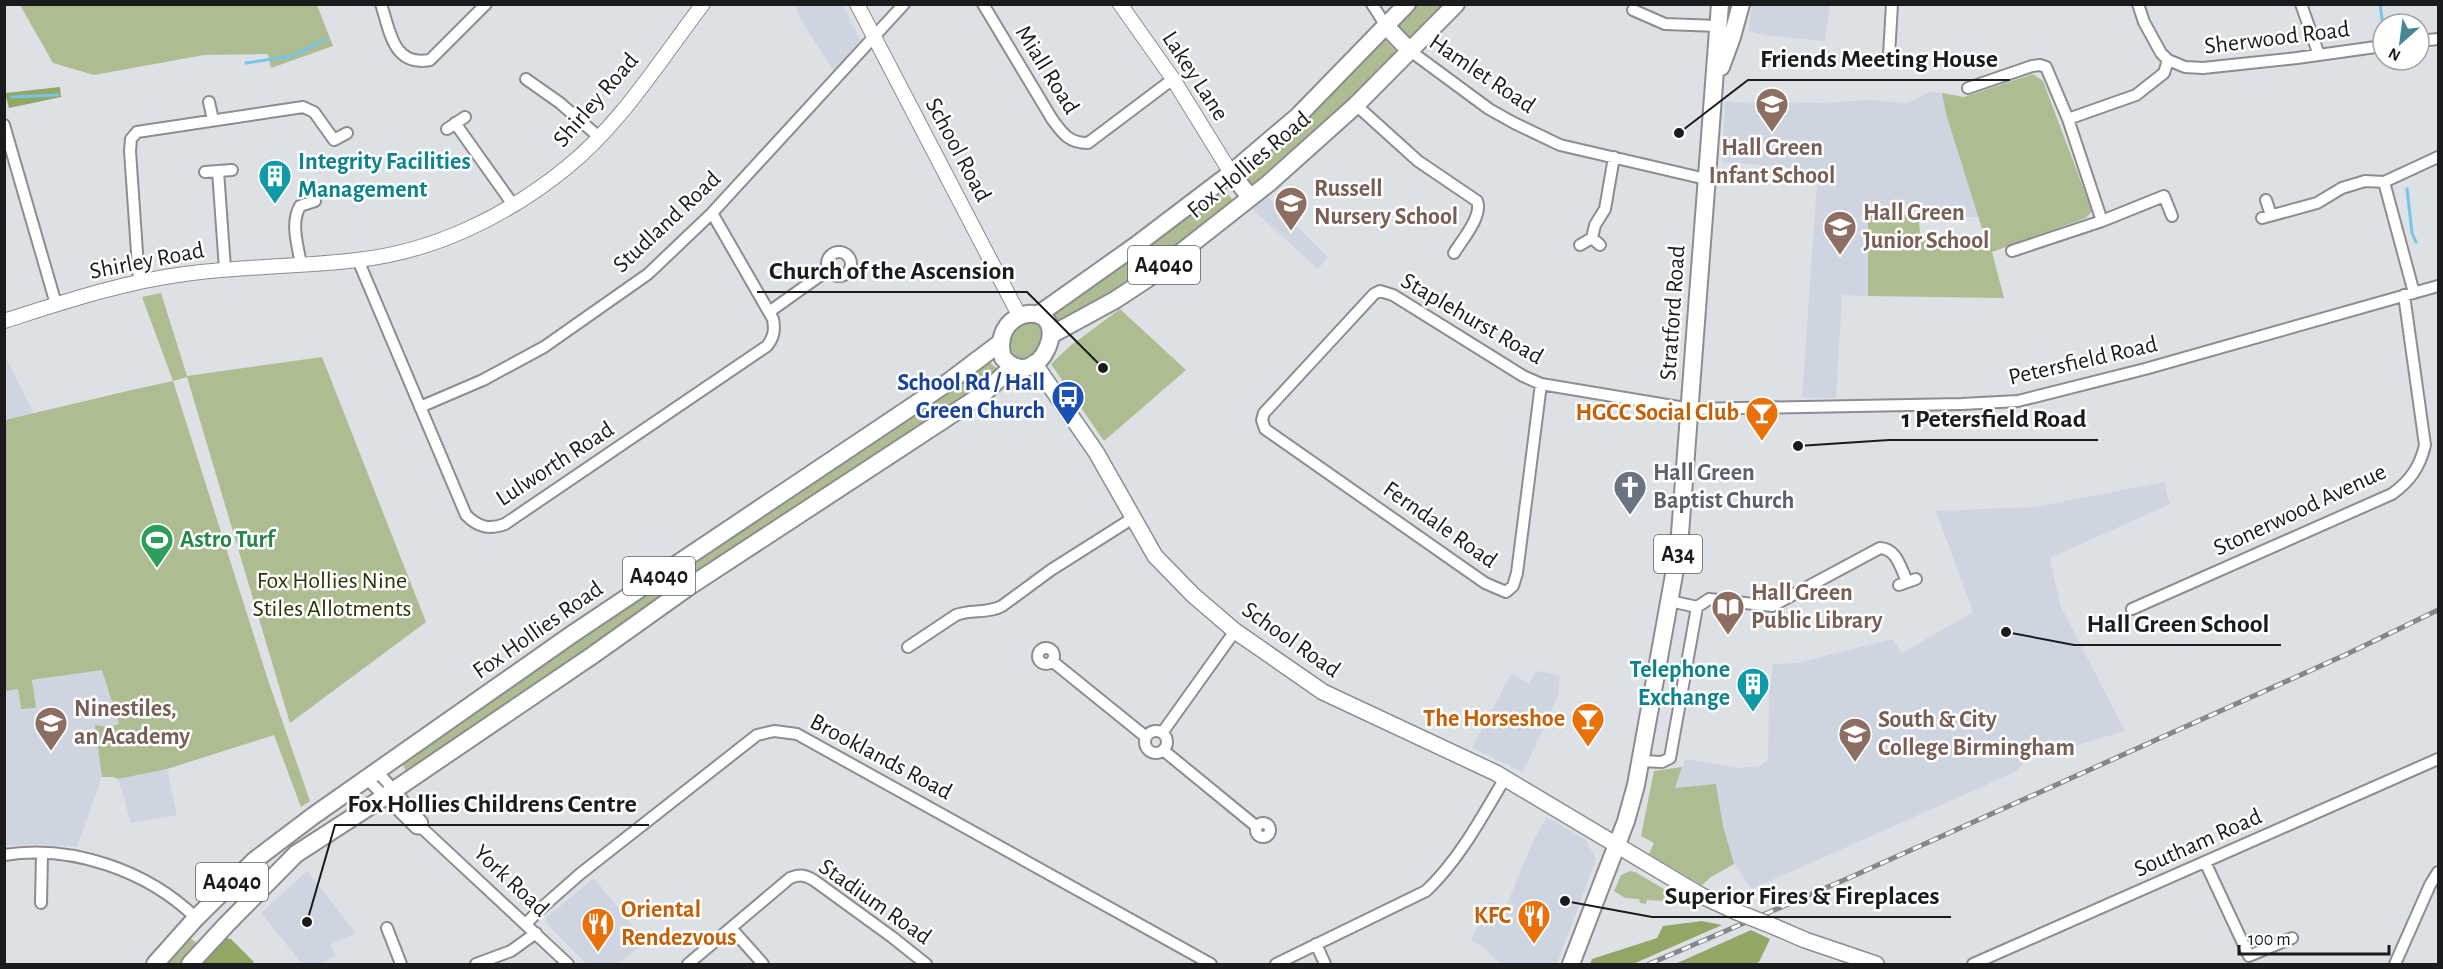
<svg xmlns="http://www.w3.org/2000/svg" width="2443" height="969" font-family="'Alegreya Sans',sans-serif">
<style>
.built{fill:#cfd5e0}
.green{fill:#adbc91}
.forest{fill:#92a766}
.lines{fill:none;stroke-linecap:round;stroke-linejoin:round}
.stream{stroke:#75c5e7;stroke-width:3}
.minor-casing{stroke:#8b8d91;stroke-width:14}
.tertiary-casing{stroke:#8b8d91;stroke-width:16}
.secondary-casing{stroke:#8b8d91;stroke-width:18}
.primary-casing{stroke:#8b8d91;stroke-width:20}
.trunk-casing{stroke:#8b8d91;stroke-width:20}
.minor{stroke:#fff;stroke-width:10}
.tertiary{stroke:#fff;stroke-width:14}
.secondary{stroke:#fff;stroke-width:15}
.primary{stroke:#fff;stroke-width:16}
.trunk{stroke:#fff;stroke-width:16}
.rail-casing{stroke:#848689;stroke-width:5}
.rail{stroke:#fff;stroke-width:3;stroke-dasharray:9;stroke-linecap:butt}
.secondary-bridge-casing{stroke:#8b8d91;stroke-width:18;stroke-linecap:butt}
.secondary-bridge{stroke:#fff;stroke-width:15}
.labels{text-anchor:middle;dominant-baseline:central;stroke-width:5;stroke-linejoin:round;paint-order:stroke}
.shield{fill:#fff;stroke:#5f5f61;stroke-width:1.5}
.shield-label{font-size:22px;font-weight:bold;fill:#1a1b1d}
.street-label{font-size:24px;fill:#1a1b1d;stroke:#fff}
.education-label{font-size:24px;font-weight:bold;fill:#785e54;stroke:#fff;text-anchor:start}
.culture-label{font-size:24px;font-weight:bold;fill:#0d838f;stroke:#fff;text-anchor:start}
.transit-label{font-size:24px;font-weight:bold;fill:#164399;stroke:#fff;text-anchor:end}
.food-label{font-size:24px;font-weight:bold;fill:#c56008;stroke:#fff;text-anchor:end}
.worship-label{font-size:24px;font-weight:bold;fill:#5b616d;stroke:#fff;text-anchor:start}
.leisure-label{font-size:24px;font-weight:bold;fill:#27864d;stroke:#fff;text-anchor:start}
.park-label{font-size:24px;fill:#283401;stroke:#fff}
.leader{fill:none;stroke:#1a1b1d;stroke-width:2}
.callout-dot{fill:#1a1b1d;stroke:#fff;stroke-width:2}
.callout-label{font-size:26px;text-anchor:middle;font-weight:bold;fill:#1a1b1d;stroke:#fff;stroke-width:5;stroke-linejoin:round;paint-order:stroke}
</style>
<rect width="100%" height="100%" fill="#dde0e4"/>
<path class="built" d="M795,5H843L860,40L834,71L802,22Z
M1752,5H1830L1825,41L1766,35L1749,31Z
M1930,92L1942,93L1946,114L1979,217L1869,215L1868,296L1842,295L1836,398H1802L1818,170L1722,162L1725,102L1822,103L1867,100L1907,103Z
M1266,195L1328,257L1318,269L1251,208Z
M4,353L11,368L34,414L5,420Z
M2164,482L2170,504L2050,558L2060,605L2125,731L2027,760L2015,772L1752,889L1733,862L1723,826L1675,789L1685,759L1739,768L1759,766L1768,760L1769,693L1773,664L1798,663L1892,639L1902,653L1973,612L1936,511L2035,507Z
M102,669L119,725L109,727L95,725L102,777L77,847L37,844L5,846V691L18,689L21,709L35,708L32,681Z
M1536,671L1560,675L1558,696L1523,772L1472,748L1511,674L1529,683Z
M167,769L177,815L131,823L118,779Z
M1547,817L1586,840L1596,859L1557,964H1501L1483,947L1471,940L1489,902L1506,907L1532,843Z
M307,871L356,933L330,945L336,956L321,964H302L261,913Z
M594,878L646,942L617,964H587L545,922L547,917Z"/>
<path class="green" d="M20,5H317L333,46L271,68L268,54L204,55L94,75L53,63Z
M1417,5H1446L1409,41L1395,26Z
M1383,38L1397,53L1334,116L1252,189L1239,173Z
M2033,74L2043,81L2092,211L2086,218L1992,252L2004,298L1868,296V215H1918L1921,240L1985,238L1946,114L1942,93L1964,97Z
M1223,187L1234,202C1178,248 1121,288 1059,324L1053,316Z
M161,293L187,376L322,357L426,622L290,723L187,377L173,381L268,680L310,801L301,807L274,735L167,769L118,779L113,777H102L95,725L109,727L119,724L102,670L32,680L36,708L21,709L18,689L5,691V420C61,407 116,393 173,381L142,297Z
M1120,309L1186,370L1104,441L1051,364L1070,346Z
M1037,318L1044,335C1037,355 1029,368 1008,355C1008,325 1010,327 1037,318Z
M988,360L997,369L996,372L965,399L407,773L403,765L409,754Z
M1682,767L1675,788L1716,784L1723,826L1734,864L1711,877L1702,885L1649,854L1654,843L1641,836L1654,771Z
M1630,871L1635,872L1686,902L1647,900L1646,904L1640,903L1639,899L1625,898L1614,891L1621,875Z
M187,936L197,943L195,950L182,964H162Z"/>
<path class="forest" d="M60,87L61,97L9,108L5,93Z
M1702,921L1722,925L1633,964H1590L1592,959L1657,938L1663,926Z
M1751,930L1770,939L1759,962L1753,964H1675Z
M226,938L231,939L254,962L251,964H202Z"/>
<g class="lines">
<path class="stream" d="M2380,4L2383,26
M246,63L292,56L326,39
M11,97L58,95
M2407,189L2412,233L2416,242"/>
<g class="minor-casing">
<path id="minor" d="M381,4C390,31 393,67 430,60L486,4
M983,4L1052,119C1063,134 1069,143 1088,143L1173,79
M1372,4L1386,26
M2138,4L2144,22L2161,53L2168,60L2185,67L2203,68L2297,58L2383,46
M2301,4L2319,55
M1633,10L1665,24L1718,26
M2419,41L2438,39
M1409,50L1489,109L1514,123L1560,145L1706,179
M1889,55L1892,4
M526,79L560,103L599,137
M1968,88L2032,66L2040,65L2046,67L2068,119L2102,221L2012,251
M209,102L213,120
M1356,105L1418,161L1477,201C1483,216 1462,240 1454,253
M2068,119L2136,95L2164,73L2168,60
M455,123L514,206
M4,125L56,304
M447,129L465,117
M218,171L225,269
M205,172L232,170
M2384,182L2414,293
M2266,200L2271,215
M2262,218L2317,203L2342,188L2365,181L2384,182L2438,157
M2102,221L2164,196L2172,216
M1592,238L1595,225L1605,209L1614,157
M1580,245L1592,238L1600,245
M827 264a12 12 0 1 1 24 0a12 12 0 1 1-24 0Z
M358,260L466,515C478,527 489,530 505,524L767,346C774,337 775,330 773,319L712,213
M301,265C298,245 290,224 300,206L315,201
M139,281L130,151L131,139L137,132L303,107L314,112L334,140L347,133
M769,312L828,270
M1541,384L1517,573L1513,586L1506,592L1485,583L1265,429L1262,420L1264,413L1374,294L1380,291L1393,295L1523,376L1541,384L1691,409L1962,404L2018,401L2145,369L2438,286
M420,407L483,380L544,347L648,274L712,213L904,4
M1899,585L1916,579
M1670,601L1697,607L1709,599L1772,606L1880,548C1897,549 1900,567 1907,581
M2132,609L2392,494C2410,481 2420,467 2425,445L2404,295
M908,647L956,615C971,609 987,614 1002,606L1051,570L1133,518
M1038 656a8 8 0 1 1 16 0a8 8 0 1 1-16 0Z
M1052,661L1146,737
M1145 742a11 11 0 1 1 22 0a11 11 0 1 1-22 0Z
M1162,733L1235,631
M1163,750L1257,827
M1641,761L1662,762L1670,758L1697,607
M376,770L422,822L423,829
M366,778L416,828L423,829L568,964
M1256 830a7 7 0 1 1 14 0a7 7 0 1 1-14 0Z
M4,855C72,844 148,871 196,918
M2205,862L2249,956L2292,938
M41,903L42,854
M526,924L538,911L580,874L757,735L774,731L797,734L1211,964
M387,928L401,964
M731,928L763,964
M1316,944L1325,964
M476,964L511,951L536,933
M688,964L790,878C800,874 806,875 815,881L892,937L926,964
M1276,964L1426,891C1459,860 1482,817 1505,778
M1973,964L2438,759
M2395,964L2430,885L2438,872"/>
</g>
<g class="tertiary-casing">
<path id="tertiary" d="M857,4L1019,315
M1120,4L1173,79L1231,173
M4,321C64,302 123,282 185,274C242,266 299,267 357,260C433,252 507,216 566,168C621,124 660,60 703,4"/>
</g>
<g class="secondary-casing">
<path id="secondary" d="M1034,363L1096,452L1155,556L1193,595L1235,631L1323,692L1496,773L1702,896L1737,912
M1775,927L1805,940L1876,964"/>
</g>
<g class="primary-casing">
<path id="primary" d="M1386,26L1409,50
M1231,173L1250,197
M1027,314C1076,309 1039,397 1003,358C997,338 1005,319 1027,314Z
M1039,314L1135,246L1231,173L1298,116L1407,4
M1051,335L1115,300L1147,279L1269,183L1356,105L1456,4
M155,964L196,918L255,860L313,816L571,635L947,383L1000,343
M190,964L226,925L296,854L384,797L593,655L687,588L983,394L1013,366"/>
</g>
<g class="trunk-casing">
<path id="trunk" d="M1721,67L1732,37L1741,4
M1571,964L1626,821L1636,785L1679,547L1720,4"/>
</g>
<use href="#minor" class="minor"/>
<use href="#tertiary" class="tertiary"/>
<use href="#secondary" class="secondary"/>
<use href="#primary" class="primary"/>
<use href="#trunk" class="trunk"/>
<g class="rail-casing">
<path id="rail" d="M1649,964L1851,877L2345,655L2438,610"/>
</g>
<use href="#rail" class="rail"/>
<g class="secondary-bridge-casing">
<path id="secondary-bridge" d="M1737,912L1775,927"/>
</g>
<use href="#secondary-bridge" class="secondary-bridge"/>
</g>
<defs>
<g id="school-pin" transform="scale(1.725)"><path d="M0 17L-7.5 6A9.5 9.5 0 1 1 7.5 6Z" fill="#8d6e63" stroke="#fff"/><path d="M0-5L7-2L0 1L-7-2ZM-4 1L0 2.5L4 1V4Q0 6-4 4Z" fill="#fff"/></g>
<g id="building-pin" transform="scale(1.725)"><path d="M0 17L-7.5 6A9.5 9.5 0 1 1 7.5 6Z" fill="#0f9aa8" stroke="#fff"/><path d="M-4-6H4V6H1V3H-1V6H-4ZM-2.5-4.3h1.7v1.8h-1.7ZM.8-4.3h1.7v1.8H.8ZM-2.5-1h1.7V.8h-1.7ZM.8-1h1.7V.8H.8Z" fill="#fff"/></g>
<g id="bus-pin" transform="scale(1.725)"><path d="M0 17L-7.5 6A9.5 9.5 0 1 1 7.5 6Z" fill="#1a4fb4" stroke="#fff"/><path d="M-5-6H5V4H4V6H2V4H-2V6H-4V4H-5ZM-3.5-4V0h7V-4ZM-3.5 1.2v1.5H-2V1.2ZM2 1.2v1.5H3.5V1.2Z" fill="#fff"/></g>
<g id="bar-pin" transform="scale(1.725)"><path d="M0 17L-7.5 6A9.5 9.5 0 1 1 7.5 6Z" fill="#e8710a" stroke="#fff"/><path d="M-6-5H6L.8 .8V4.5H3.5V6h-7V4.5H-.8V.8Z" fill="#fff"/></g>
<g id="church-pin" transform="scale(1.725)"><path d="M0 17L-7.5 6A9.5 9.5 0 1 1 7.5 6Z" fill="#6b7280" stroke="#fff"/><path d="M-1.2-6h2.4v3.5h3.3v2.4h-3.3V6h-2.4V-.1h-3.3v-2.4h3.3Z" fill="#fff"/></g>
<g id="stadium-pin" transform="scale(1.725)"><path d="M0 17L-7.5 6A9.5 9.5 0 1 1 7.5 6Z" fill="#2e9e5b" stroke="#fff"/><path d="M0-5a6.5 5 0 1 0 0 10a6.5 5 0 1 0 0-10ZM-3.5-1.8h7v3.6h-7Z" fill="#fff"/></g>
<g id="library-pin" transform="scale(1.725)"><path d="M0 17L-7.5 6A9.5 9.5 0 1 1 7.5 6Z" fill="#8d6e63" stroke="#fff"/><path d="M-6-4Q-3-5.5-.7-3.5V5Q-3 3-6 4ZM6-4Q3-5.5 .7-3.5V5Q3 3 6 4Z" fill="#fff"/></g>
<g id="university-pin" transform="scale(1.725)"><path d="M0 17L-7.5 6A9.5 9.5 0 1 1 7.5 6Z" fill="#8d6e63" stroke="#fff"/><path d="M0-5L7-2L0 1L-7-2ZM-4 1L0 2.5L4 1V4Q0 6-4 4Z" fill="#fff"/></g>
<g id="restaurant-pin" transform="scale(1.725)"><path d="M0 17L-7.5 6A9.5 9.5 0 1 1 7.5 6Z" fill="#e8710a" stroke="#fff"/><path d="M-5-6h1v4h1v-4h1v4h1v-4h1v5L-1.5 .5V6h-2V.5L-5-1ZM5-6V6H3V1.5H1.5Q1.5-4 5-6Z" fill="#fff"/></g>
</defs>
<g fill-rule="evenodd">
<use href="#school-pin" x="1772" y="104"/>
<use href="#building-pin" x="275" y="176"/>
<use href="#school-pin" x="1291" y="203"/>
<use href="#school-pin" x="1840" y="227"/>
<use href="#bus-pin" x="1068" y="397"/>
<use href="#bar-pin" x="1762" y="413"/>
<use href="#church-pin" x="1630" y="487"/>
<use href="#stadium-pin" x="157" y="540"/>
<use href="#library-pin" x="1728" y="607"/>
<use href="#building-pin" x="1753" y="684"/>
<use href="#bar-pin" x="1588" y="719"/>
<use href="#school-pin" x="51" y="723"/>
<use href="#university-pin" x="1855" y="734"/>
<use href="#restaurant-pin" x="1534" y="916"/>
<use href="#restaurant-pin" x="598" y="924"/>
</g>
<g class="labels">
<g class="shield">
<rect x="1128" y="246" width="72" height="38" rx="4.5"/>
<rect x="1654" y="535" width="48" height="38" rx="4.5"/>
<rect x="623" y="557" width="72" height="38" rx="4.5"/>
<rect x="196" y="863" width="72" height="38" rx="4.5"/>
</g>
<g class="shield-label">
<text x="1164" y="265">A4040</text>
<text x="1678" y="554">A34</text>
<text x="659" y="576">A4040</text>
<text x="232" y="882">A4040</text>
</g>
<g class="street-label">
<text transform="translate(2277 38) rotate(-7)">Sherwood Road</text>
<text transform="translate(1047 70) rotate(58)">Miall Road</text>
<text transform="translate(1482 74) rotate(34)">Hamlet Road</text>
<text transform="translate(1195 76) rotate(57)">Lakey Lane</text>
<text transform="translate(596 100) rotate(-49)">Shirley Road</text>
<text transform="translate(958 150) rotate(62)">School Road</text>
<text transform="translate(1249 165) rotate(-40)">Fox Hollies Road</text>
<text transform="translate(667 222) rotate(-43)">Studland Road</text>
<text transform="translate(147 261) rotate(-11)">Shirley Road</text>
<text transform="translate(1673 313) rotate(-86)">Stratford Road</text>
<text transform="translate(1472 319) rotate(30)">Staplehurst Road</text>
<text transform="translate(2083 361) rotate(-13)">Petersfield Road</text>
<text transform="translate(555 464) rotate(-33)">Lulworth Road</text>
<text transform="translate(2300 510) rotate(-25)">Stonerwood Avenue</text>
<text transform="translate(1440 525) rotate(35)">Ferndale Road</text>
<text transform="translate(538 630) rotate(-35)">Fox Hollies Road</text>
<text transform="translate(1291 640) rotate(35)">School Road</text>
<text transform="translate(881 757) rotate(28)">Brooklands Road</text>
<text transform="translate(2198 843) rotate(-24)">Southam Road</text>
<text transform="translate(511 881) rotate(43)">York Road</text>
<text transform="translate(875 902) rotate(35)">Stadium Road</text>
</g>
<g class="education-label">
<text x="1772" y="148" text-anchor="middle">Hall Green<tspan x="1772" dy="28">Infant School</tspan></text>
<text x="1314" y="189">Russell<tspan x="1314" dy="28">Nursery School</tspan></text>
<text x="1863" y="213">Hall Green<tspan x="1863" dy="28">Junior School</tspan></text>
<text x="1751" y="593">Hall Green<tspan x="1751" dy="28">Public Library</tspan></text>
<text x="74" y="709">Ninestiles,<tspan x="74" dy="28">an Academy</tspan></text>
<text x="1878" y="720">South &amp; City<tspan x="1878" dy="28">College Birmingham</tspan></text>
</g>
<g class="culture-label">
<text x="298" y="162">Integrity Facilities<tspan x="298" dy="28">Management</tspan></text>
<text x="1730" y="670" text-anchor="end">Telephone<tspan x="1730" dy="28">Exchange</tspan></text>
</g>
<g class="transit-label">
<text x="1045" y="383">School Rd / Hall<tspan x="1045" dy="28">Green Church</tspan></text>
</g>
<g class="food-label">
<text x="1739" y="413">HGCC Social Club</text>
<text x="1565" y="719">The Horseshoe</text>
<text x="621" y="910" text-anchor="start">Oriental<tspan x="621" dy="28">Rendezvous</tspan></text>
<text x="1511" y="916">KFC</text>
</g>
<g class="worship-label">
<text x="1653" y="473">Hall Green<tspan x="1653" dy="28">Baptist Church</tspan></text>
</g>
<g class="leisure-label">
<text x="180" y="540">Astro Turf</text>
</g>
<g class="park-label">
<text x="332" y="581">Fox Hollies Nine<tspan x="332" dy="28">Stiles Allotments</tspan></text>
</g>
</g>
<path class="leader" d="M1679 133L1748 80H2010M1103 368L1027 292H757M1798 446L1889 440H2098M2006 632L2074 645H2281M307 922L335 825H649M1565 901L1652 917H1951"/>
<g class="callout-dot">
<circle cx="1679" cy="133" r="6"/>
<circle cx="1103" cy="368" r="6"/>
<circle cx="1798" cy="446" r="6"/>
<circle cx="2006" cy="632" r="6"/>
<circle cx="307" cy="922" r="6"/>
<circle cx="1565" cy="901" r="6"/>
</g>
<g class="callout-label">
<text x="1879" y="67">Friends Meeting House</text>
<text x="892" y="279">Church of the Ascension</text>
<text x="1994" y="427">1 Petersfield Road</text>
<text x="2178" y="632">Hall Green School</text>
<text x="492" y="812">Fox Hollies Childrens Centre</text>
<text x="1802" y="904">Superior Fires &amp; Fireplaces</text>
</g>
<rect width="2443" height="969" fill="none" stroke="#1a1b1d" stroke-width="12"/>
<g transform="translate(2401 42) rotate(208)"><circle r="28" fill="#ffffff" stroke="#a3a4a5" stroke-width="1.5"/>
<path d="M0-4.5L10 22L0 15L-10 22Z" fill="#458997"/>
<text y="-9" font-size="16" font-weight="bold" text-anchor="middle" fill="#1a1b1d">N</text>
</g>
<path d="M2239 945v9h150v-9" fill="none" stroke="#1a1b1d" stroke-width="3"/>
<text x="2248" y="945" font-size="18" fill="#1a1b1d" stroke="#ffffff" stroke-width="4.5" paint-order="stroke">100 m</text>
</svg>
